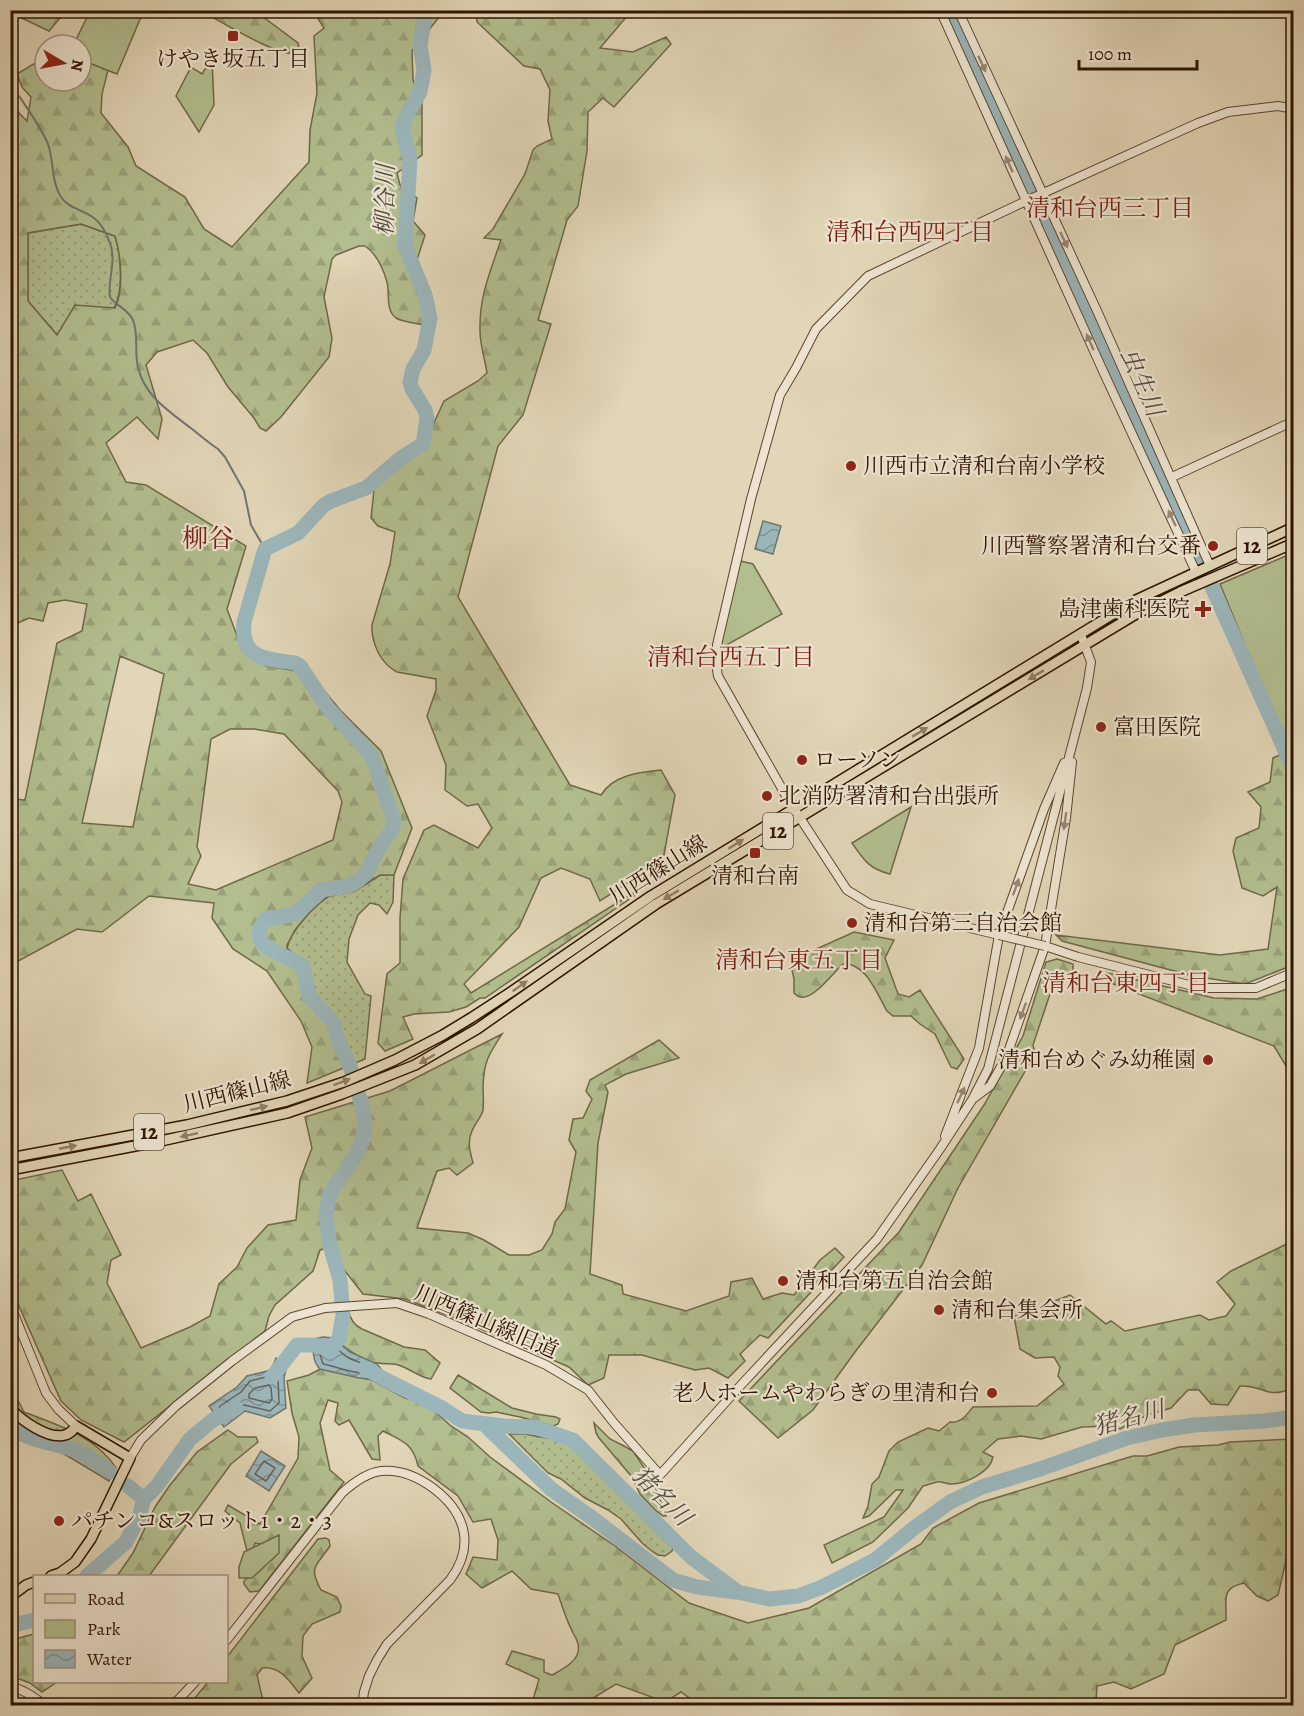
<svg xmlns="http://www.w3.org/2000/svg" width="1304" height="1716" font-family="Alegreya,'Noto Serif JP',serif">
<style>
.grass{fill:url(#grass-dots);stroke:#706848;stroke-width:1.5}
.forest{fill:url(#forest-firs);stroke:#706848;stroke-width:1.5;fill-rule:evenodd}
.park{fill:#b2be8f;stroke:#706848;stroke-width:1.5}
.water{fill:url(#water-waves);stroke:#707570;stroke-width:1.5}
.lines{fill:none;stroke-linecap:round;stroke-linejoin:round}
.shore{stroke:#65645e;stroke-width:1.5}
.stream{stroke:#707570;stroke-width:2}
.river{stroke:#9bb6bb;stroke-width:15}
.minor-casing{stroke:#5c442e;stroke-width:10}
.major-casing{stroke:#2f1300;stroke-width:12}
.minor{stroke:#ece4d0;stroke-width:8}
.major{stroke:#e1d6b7;stroke-width:9}
.minor-bridge-casing{stroke:#5c442e;stroke-width:10;stroke-linecap:butt}
.minor-bridge{stroke:#ece4d0;stroke-width:8}
.oneway{fill:#978672}
.oneway2{fill:#917e65}
.poi-dot{fill:#8f2418;stroke:#ece4d0;stroke-width:2}
.labels{text-anchor:middle;dominant-baseline:central;stroke-width:4.5;stroke-linejoin:round;paint-order:stroke}
.shield{fill:#ece4d0;stroke:#68523e;stroke-width:1.5}
.shield-label{font-size:21px;font-weight:bold;fill:#2f1300}
.poi-label{font-size:22px;fill:#2f1300;stroke:#ece4d0;text-anchor:start}
.street-label{font-size:22px;fill:#2f1300;stroke:#ece4d0}
.water-label{font-size:24px;font-style:italic;fill:#554c41;stroke:#ece4d0}
.neighbourhood-label{font-size:24px;fill:#7a1f14;stroke:#ece4d0}
.quarter-label{font-size:26px;fill:#7a1f14;stroke:#ece4d0}
</style>
<defs>
<pattern id="grass-dots" width="8" height="8" patternUnits="userSpaceOnUse" patternTransform="scale(1.5)"><rect width="8" height="8" fill="#b2be8f"/><path d="M2 2h.1M6 6h.1" fill="none" stroke="#99a27a" stroke-width="1.8" stroke-linecap="round"/></pattern>
<pattern id="forest-firs" width="22" height="20" patternUnits="userSpaceOnUse" patternTransform="scale(1.5)"><rect width="22" height="20" fill="#b2be8f"/><path d="M5 1l3.5 6h-7zM16 11l3.5 6h-7z" fill="#99a27a"/></pattern>
<pattern id="water-waves" width="16" height="10" patternUnits="userSpaceOnUse" patternTransform="scale(1.5)"><rect width="16" height="10" fill="#9bb6bb"/><path d="M0 5q4-4 8 0t8 0" fill="none" stroke="#7f9396"/></pattern>
</defs>
<rect width="100%" height="100%" fill="#e1d6b7"/>
<filter id="stains"><feTurbulence type="fractalNoise" baseFrequency=".00333" numOctaves="4"/><feColorMatrix values="0 0 0 0 .2 0 0 0 0 .09 0 0 0 0 .02 0 0 0 .5 -.17"/></filter>
<radialGradient id="worn" r=".72"><stop offset=".6" stop-color="#630" stop-opacity="0"/><stop offset="1" stop-color="#630" stop-opacity=".3"/></radialGradient>
<path class="grass" d="M81,224L115,236C121,255 124,291 114,308L57,335L28,301V233Z
M380,875H394L393,902L387,914L379,905L370,903L358,915L349,939L347,962L365,994L371,996L365,1059L353,1064L331,1012L312,996L306,969L287,948C290,933 314,904 328,897C334,893 344,894 351,892C361,889 371,880 380,875Z
M509,1434H525L567,1442L667,1537L673,1548L672,1551L665,1556L658,1555L653,1552L642,1543L621,1519L608,1510L585,1498L561,1479L548,1473Z"/>
<path class="forest" d="M11,10H66V11L49,31L11,13Z
M201,11H255L298,43L299,48L296,53C279,58 219,20 201,11Z
M313,11H444L412,51L413,80L422,101V155L397,173L400,185L417,198L413,221L425,235L416,263L417,269L427,284L431,307L423,325C415,323 403,322 396,318C385,310 390,292 387,282C383,268 377,254 365,246H359L336,255L332,259L324,297L332,338L329,357L281,417L266,431L260,428L254,418L228,387L207,353L193,340L157,352L146,365L162,419L158,439L137,417L106,443L126,482L146,485L246,546L227,609L242,649L266,666L310,673L340,710L381,751L412,828L394,875H380L353,892L328,896L309,913L295,930L287,945V948L306,969L312,996L331,1012L353,1064L307,1083L312,1047L301,1021L267,971L233,949L212,918L214,903L149,896L102,932L77,929L11,965V799L25,800L57,643L82,631L87,604L65,600L48,603L43,621L29,618L11,626L10,104L27,121L31,97L22,87L17,74L45,57V81H81V56L84,61L108,70L102,94L101,113L128,147L136,166L185,197L204,229L232,247L309,162L310,130L317,93L314,36L324,28ZM81,224L115,236C121,255 124,291 115,308L75,305L57,335L28,301V233ZM120,656L164,674L133,827L82,823ZM230,729H254L284,734L338,791L342,802L333,840L216,890L188,884L201,856L197,847L211,739Z
M476,11H636L628,15L600,48L633,52L666,37L671,44L614,107L603,98L588,112L587,151L578,206L567,220L538,320L551,324L523,415L498,446L458,597L570,785L601,795C613,775 640,772 661,770L675,795L663,860L600,901L590,879L561,868L541,878L519,927L464,984L471,993L633,893L634,896L485,998H480L466,1007L449,1012L414,1014L403,1017L413,1039L385,1051L378,1043L387,974L400,963V918L403,879L424,830L434,825L478,848L492,828L478,804L467,806L445,790L446,765L427,716L436,690V679L397,672C381,664 371,643 372,625L390,564L395,532L378,526L371,518L374,490L377,483L421,451L444,401L478,381L487,373C485,359 480,345 480,331C479,297 490,272 501,240L484,238L493,229L525,174L533,150L537,146L552,139L548,121L550,90L540,69L524,66L477,22Z
M1293,749V965L1245,984L1193,976L1062,941L1056,935L1220,955L1268,949L1277,887L1263,896L1242,888L1233,851L1236,838L1259,828L1261,807L1248,792L1270,782L1273,758Z
M854,932L894,940L885,958L898,994L909,997L920,990L964,1059L957,1069L951,1067L935,1034L920,1024L911,1016H893L887,1011C877,994 866,962 843,964C834,972 816,996 804,997C799,998 798,996 794,993V979L790,961Z
M1057,959L1073,964V975L1056,976L1033,1045L1035,1054L958,1188L922,1265L855,1352L813,1410L778,1438L739,1401L899,1232L984,1105L1023,1036L1046,962Z
M1099,971L1214,998L1257,999L1293,987V1074L1289,1071L1274,1046L1095,977Z
M502,1034C489,1054 484,1061 483,1086C483,1094 484,1103 483,1110C481,1118 475,1123 472,1131C467,1141 470,1152 473,1163L457,1175L449,1168L437,1171L417,1228L468,1233L484,1240L509,1255H529L542,1250L552,1234L555,1222L565,1209L576,1152L569,1140L573,1119L583,1118L592,1099L586,1091L590,1080L659,1040L679,1058L626,1074L605,1085L608,1092L598,1143L590,1274L622,1285L623,1294L686,1311L729,1296L731,1282L752,1278L763,1299L782,1293L794,1295L820,1260L835,1248L844,1257L768,1338L760,1335L740,1354L745,1361L728,1378L709,1368L695,1370L642,1355H609L604,1378L588,1385L569,1367L460,1320L405,1299L363,1294L327,1248L320,1250L313,1271L275,1305L269,1316L265,1331L124,1442L81,1420L61,1401L11,1288L10,1181L62,1170L78,1201L91,1194L121,1255L111,1260L107,1283L141,1348L190,1327L210,1316L219,1284L237,1267L247,1248L268,1225L296,1220L300,1180L312,1148L305,1117L390,1091Z
M1293,1241V1388C1286,1391 1277,1394 1269,1392C1257,1389 1253,1385 1240,1386L1228,1405L1211,1404L1199,1390H1188L1171,1408L1147,1415L1120,1429L1109,1426L1082,1427L1041,1439L1021,1436L998,1439L983,1452L993,1457C990,1472 966,1484 951,1484C946,1484 941,1481 937,1482C932,1483 927,1485 923,1486L908,1508L873,1542L832,1563L824,1545L884,1517L903,1490H896L869,1516L863,1518L868,1506L872,1484L879,1477L889,1451L898,1442L928,1428L939,1431L950,1422C961,1424 967,1414 973,1407L1037,1406L1064,1384L1058,1376L1060,1367L1054,1357L1035,1358L1020,1349L1014,1316L1070,1295L1106,1324L1111,1321L1125,1331L1200,1315L1209,1320L1226,1316L1235,1304L1217,1282L1231,1271Z
M347,1312L349,1313C352,1321 354,1325 362,1329L404,1347L425,1350L440,1363L431,1379C420,1378 412,1370 401,1366C392,1362 386,1365 378,1363C364,1362 344,1347 333,1338L337,1317Z
M320,1369L372,1380L405,1398L419,1402L430,1407L451,1426L468,1437L490,1457L551,1502L615,1546L689,1603L748,1623L809,1608L921,1544L933,1528L979,1503L1133,1456H1147L1179,1447L1218,1445L1230,1442L1293,1439V1547L1288,1552L1278,1595L1268,1601L1257,1596L1244,1583C1220,1588 1227,1600 1226,1620L1175,1645L1164,1674L1131,1689L1114,1682L1097,1686L1096,1700L1075,1705H699L681,1692L665,1702L616,1684L582,1705H525L533,1700L539,1679L506,1664L512,1651L544,1660V1672L552,1675C563,1669 582,1660 578,1644C577,1639 574,1635 572,1631C566,1619 562,1606 558,1594L531,1589L512,1571L482,1588L466,1574L473,1557L497,1560L498,1540L491,1519L473,1522L458,1496L418,1466C413,1443 402,1441 383,1431L378,1436L380,1460L372,1459L349,1420L339,1425L335,1421L338,1403L328,1400L320,1423L330,1470L344,1482L259,1591L250,1592L244,1584V1581L277,1551L270,1546L255,1543L252,1554L248,1555L240,1523L225,1511L228,1505L260,1524L298,1458L299,1437L292,1413L287,1381L309,1375Z
M458,1375L512,1408L536,1414L556,1417L560,1419L558,1424L553,1426L520,1417L496,1412L489,1413L481,1412L450,1388Z
M10,1385L24,1412C57,1425 96,1436 116,1468L109,1481L56,1449L11,1437Z
M594,1423L610,1439L624,1446L633,1451L653,1481L666,1516H663L655,1510L640,1494L632,1477L599,1438L596,1433Z
M228,1430L238,1437H256L258,1442L231,1464L149,1576H117L133,1553L155,1507L170,1485L197,1452Z
M326,1538L329,1540L330,1546C316,1567 308,1566 321,1590L337,1597L341,1606L340,1612L312,1624L303,1636L302,1656L312,1678L299,1693C289,1680 280,1666 262,1668L257,1675L264,1705H184L195,1698L208,1682H226L227,1657L318,1539Z
M34,1634V1682H57L42,1692L30,1683L11,1676V1640Z"/>
<path class="park" d="M139,10L143,12L117,74L84,61L81,56V45L74,44L90,11Z
M212,58L214,105L199,132L176,96L191,67L202,74Z
M1293,553V734L1284,739L1220,584Z
M736,560L753,564L782,614L723,647L717,645Z
M911,807L890,874C869,869 863,859 852,843Z
M279,1535V1553L252,1578H239V1567L244,1552Z"/>
<path class="water" d="M763,521L781,526L773,554L755,549Z
M323,1337L333,1338L350,1352L377,1364L386,1375L377,1380L359,1378L320,1369C312,1361 313,1350 314,1339Z
M276,1358L287,1365L284,1378L286,1408L270,1418L245,1411L224,1427L209,1406L237,1387L247,1376L271,1370Z
M261,1451L285,1466L269,1491L246,1476Z"/>
<g class="lines">
<path class="shore" d="M324,1343L331,1344L347,1357L372,1368L373,1372C359,1376 338,1367 323,1364L319,1351L320,1345Z
M274,1375L278,1378L279,1403L270,1411L244,1405L226,1417L219,1410L220,1406L241,1392L250,1381Z
M269,1385L271,1388L272,1399L269,1403L249,1398V1394L255,1388Z
M264,1461L275,1468L266,1481L255,1474Z"/>
<path class="stream" d="M19,96C29,111 41,127 48,144C54,161 51,181 61,197C69,209 85,210 95,219C102,224 107,235 110,243C117,262 107,280 110,297C116,306 128,309 133,320C139,335 134,352 138,367C144,396 170,412 192,429C201,436 209,443 218,449L225,457L244,491L251,525L265,549"/>
<path class="river" d="M949,10L1212,587L1281,741L1294,772
M331,1350L339,1338L343,1315L340,1280L329,1242L326,1215L330,1193L356,1155L363,1139L365,1121L361,1102L350,1066L337,1038L334,1023L309,996L303,966C285,953 243,948 266,919L296,914L321,890L349,886L359,880L367,872L376,853L393,828L394,820L372,757L363,746L328,708L300,666L295,663C267,659 240,660 244,622L265,549L298,533L324,505L331,501L366,488L401,458L423,444L427,418L425,410L412,389L410,382L413,369L424,350L430,318L425,295L405,246L410,159L402,128L408,113L420,92L424,70L420,45L426,10
M365,1368L386,1380L442,1408L462,1421L504,1426L535,1427L573,1440L691,1557L738,1592L769,1599L798,1596L820,1588L875,1560L914,1528L950,1502L982,1487L1040,1469L1127,1438L1162,1430L1194,1425L1264,1421L1294,1417
M272,1377L297,1345H315L331,1350
M485,1425L551,1489L595,1520L673,1580L697,1587L735,1592
M10,1426C30,1443 55,1442 77,1451C89,1456 100,1465 110,1472
M128,1486L144,1499
M87,1576L126,1542L139,1517L144,1499L157,1486L190,1439L213,1420L236,1408
M10,1626L34,1620"/>
<g class="minor-casing">
<path id="minor" d="M940,10L1103,371L1196,572
M958,10L1098,313L1210,566
M1172,477L1294,421
M999,935L870,904L847,890L789,801L718,676L716,663L717,645L751,499L780,395L796,368L816,329L868,276L1028,200L1198,123L1228,112L1278,106L1294,109
M1045,946L1078,957L1201,988H1256L1294,972
M974,1098L990,1086L1006,1058L1045,946L1066,818L1072,762
M945,1136L979,1048L999,935L1044,809L1064,763
M10,1304L46,1393L58,1409L76,1426
M130,1458L141,1440L176,1406L232,1361L292,1317L325,1308L397,1303L429,1314L546,1365L588,1390L614,1423L660,1475L741,1385L877,1239L940,1149L972,1100L988,1069L1087,688L1091,662L1081,635
M226,1641L342,1493C353,1483 366,1473 381,1471C401,1469 418,1477 433,1488C465,1512 476,1545 450,1580L387,1644L377,1660L369,1676L364,1692L362,1706
M10,1687C24,1689 35,1698 46,1706
M169,1706L178,1700L195,1682"/>
</g>
<g class="major-casing">
<path id="major" d="M10,1158L187,1125L287,1101L344,1082L395,1060L443,1035L471,1018L511,992L651,896L1136,600L1294,527
M10,1170L161,1141L287,1113L342,1094L415,1065L477,1029L656,904L1136,614L1180,592L1294,543
M10,1408C21,1420 48,1440 65,1435C70,1434 73,1430 76,1426L130,1458L91,1539L75,1562L60,1573L51,1576
M10,1597L26,1585L34,1582"/>
</g>
<use href="#minor" class="minor"/>
<use href="#major" class="major"/>
<g class="minor-bridge-casing">
<path id="minor-bridge" d="M999,935L1045,946"/>
</g>
<use href="#minor-bridge" class="minor-bridge"/>
</g>
<defs><path id="oneway-solid" d="M-6-.8H1V-3.2L6.5 0L1 3.2V.8H-6Z" transform="scale(1.5)"/></defs>
<g class="oneway">
<use href="#oneway-solid" transform="translate(982 64) rotate(65)"/>
<use href="#oneway-solid" transform="translate(1009 164) rotate(-114)"/>
<use href="#oneway-solid" transform="translate(1064 240) rotate(65)"/>
<use href="#oneway-solid" transform="translate(1090 342) rotate(-114)"/>
<use href="#oneway-solid" transform="translate(1172 518) rotate(-115)"/>
<use href="#oneway-solid" transform="translate(1065 821) rotate(98)"/>
<use href="#oneway-solid" transform="translate(1016 887) rotate(-70)"/>
<use href="#oneway-solid" transform="translate(1023 1011) rotate(110)"/>
<use href="#oneway-solid" transform="translate(961 1095) rotate(-65)"/>
</g>
<g class="oneway2">
<use href="#oneway-solid" transform="translate(1036 675) rotate(149)"/>
<use href="#oneway-solid" transform="translate(920 732) rotate(-31)"/>
<use href="#oneway-solid" transform="translate(736 844) rotate(-32)"/>
<use href="#oneway-solid" transform="translate(671 895) rotate(149)"/>
<use href="#oneway-solid" transform="translate(520 986) rotate(-35)"/>
<use href="#oneway-solid" transform="translate(427 1059) rotate(150)"/>
<use href="#oneway-solid" transform="translate(342 1082) rotate(-21)"/>
<use href="#oneway-solid" transform="translate(259 1108) rotate(-13)"/>
<use href="#oneway-solid" transform="translate(189 1135) rotate(168)"/>
<use href="#oneway-solid" transform="translate(68 1147) rotate(-11)"/>
</g>
<g class="poi-dot">
<rect x="227" y="30" width="12" height="12" rx="3"/>
<circle cx="851" cy="466" r="6"/>
<circle cx="1213" cy="546" r="6"/>
<path d="M1200 600h6v6h6v6h-6v6h-6v-6h-6v-6h6z"/>
<circle cx="1101" cy="727" r="6"/>
<circle cx="802" cy="760" r="6"/>
<circle cx="767" cy="796" r="6"/>
<rect x="749" y="847" width="12" height="12" rx="3"/>
<circle cx="852" cy="923" r="6"/>
<circle cx="1208" cy="1060" r="6"/>
<circle cx="783" cy="1281" r="6"/>
<circle cx="939" cy="1310" r="6"/>
<circle cx="992" cy="1393" r="6"/>
<circle cx="59" cy="1521" r="6"/>
</g>
<g class="labels">
<g class="shield">
<rect x="1237" y="528" width="30" height="36" rx="4.5"/>
<rect x="763" y="813" width="30" height="36" rx="4.5"/>
<rect x="134" y="1114" width="30" height="36" rx="4.5"/>
</g>
<g class="shield-label">
<text x="1252" y="546">12</text>
<text x="778" y="831">12</text>
<text x="149" y="1132">12</text>
</g>
<g class="poi-label">
<text x="233" y="59" text-anchor="middle">けやき坂五丁目</text>
<text x="863" y="466">川西市立清和台南小学校</text>
<text x="1201" y="546" text-anchor="end">川西警察署清和台交番</text>
<text x="1190" y="609" text-anchor="end">島津歯科医院</text>
<text x="1113" y="727">富田医院</text>
<text x="814" y="760">ローソン</text>
<text x="779" y="796">北消防署清和台出張所</text>
<text x="755" y="876" text-anchor="middle">清和台南</text>
<text x="864" y="923">清和台第三自治会館</text>
<text x="1196" y="1060" text-anchor="end">清和台めぐみ幼稚園</text>
<text x="795" y="1281">清和台第五自治会館</text>
<text x="951" y="1310">清和台集会所</text>
<text x="980" y="1393" text-anchor="end">老人ホームやわらぎの里清和台</text>
<text x="71" y="1521">パチンコ&amp;スロット1・2・3</text>
</g>
<g class="street-label">
<text transform="translate(658 870) rotate(-32)">川西篠山線</text>
<text transform="translate(237 1092) rotate(-14)">川西篠山線</text>
<text transform="translate(486 1322) rotate(23)">川西篠山線旧道</text>
</g>
<g class="water-label">
<text transform="translate(385 200) rotate(-89)">柳谷川</text>
<text transform="translate(1142 382) rotate(66)">虫生川</text>
<text transform="translate(1129 1418) rotate(-15)">猪名川</text>
<text transform="translate(662 1496) rotate(45)">猪名川</text>
</g>
<g class="neighbourhood-label">
<text x="1110" y="208">清和台西三丁目</text>
<text x="910" y="232">清和台西四丁目</text>
<text x="731" y="657">清和台西五丁目</text>
<text x="799" y="960">清和台東五丁目</text>
<text x="1126" y="983">清和台東四丁目</text>
</g>
<g class="quarter-label">
<text x="208" y="538">柳谷</text>
</g>
</g>
<rect width="1304" height="1716" fill="none" stroke="#e1d6b7" stroke-width="36"/>
<rect x="12" y="12" width="1280" height="1692" fill="none" stroke="#2f1300" stroke-width="3"/>
<rect x="18" y="18" width="1268" height="1680" fill="none" stroke="#2f1300" stroke-width="1.5"/>
<rect x="33" y="1575" width="195" height="108" fill="#ece4d0" stroke="#a0907d" stroke-width="1.5"/>
<rect x="45" y="1594" width="30" height="9" fill="#e1d6b7" stroke="#a0907d" stroke-width="1.5"/>
<text x="87" y="1605" font-size="18" fill="#2f1300">Road</text>
<rect x="45" y="1620" width="30" height="18" fill="#b2be8f" stroke="#a0907d" stroke-width="1.5"/>
<text x="87" y="1635" font-size="18" fill="#2f1300">Park</text>
<rect x="45" y="1650" width="30" height="18" fill="url(#water-waves)" stroke="#a0907d" stroke-width="1.5"/>
<text x="87" y="1665" font-size="18" fill="#2f1300">Water</text>
<g transform="translate(63 63) rotate(100)"><circle r="28" fill="#ece4d0" stroke="#a0907d" stroke-width="1.5"/>
<path d="M0-4.5L10 22L0 15L-10 22Z" fill="#8f2418"/>
<text y="-9" font-size="16" font-weight="bold" text-anchor="middle" fill="#2f1300">N</text>
</g>
<path d="M1079 60v9h118v-9" fill="none" stroke="#2f1300" stroke-width="3"/>
<text x="1088" y="60" font-size="18" fill="#2f1300" stroke="#ece4d0" stroke-width="4.5" paint-order="stroke">100 m</text>
<rect width="100%" height="100%" filter="url(#stains)"/>
<rect width="100%" height="100%" fill="url(#worn)"/>
</svg>
